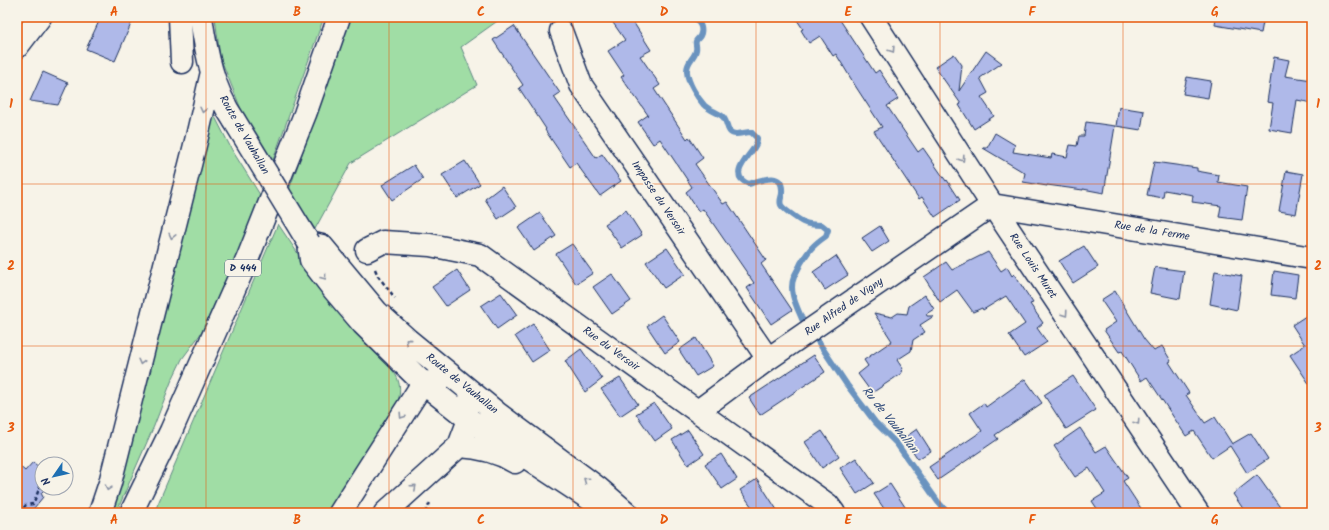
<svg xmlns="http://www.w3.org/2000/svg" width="1329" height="530" font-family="Kalam,sans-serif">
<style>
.green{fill:#a0dda5;stroke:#5e8682}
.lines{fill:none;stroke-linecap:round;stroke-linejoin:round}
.stream{stroke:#6b93bf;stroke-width:6}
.building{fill:#afb9e9;stroke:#1b2f5e}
.minor-casing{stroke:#1b2f5e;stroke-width:25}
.major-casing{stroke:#1b2f5e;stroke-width:25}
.path{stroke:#1b2f5e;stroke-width:2.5;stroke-dasharray:4 3;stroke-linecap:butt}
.minor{stroke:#f7f3e8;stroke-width:22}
.major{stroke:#f7f3e8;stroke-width:22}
.major-bridge-casing{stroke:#1b2f5e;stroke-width:25;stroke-linecap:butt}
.major-bridge{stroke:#f7f3e8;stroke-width:22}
.oneway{stroke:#8991a3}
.grid{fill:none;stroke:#e8590c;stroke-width:1;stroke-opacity:0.55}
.labels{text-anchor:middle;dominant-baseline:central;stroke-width:3.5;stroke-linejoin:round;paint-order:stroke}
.shield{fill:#f7f3e8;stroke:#5d6a87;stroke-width:1}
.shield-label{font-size:10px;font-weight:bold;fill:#1b2f5e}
.street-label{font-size:11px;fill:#1b2f5e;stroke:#f7f3e8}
.water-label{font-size:12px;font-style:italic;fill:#36507e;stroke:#f7f3e8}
.neatline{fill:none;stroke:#e8590c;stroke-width:1.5}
.grid-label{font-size:13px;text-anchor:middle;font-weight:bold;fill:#e8590c}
</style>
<rect width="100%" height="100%" fill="#f7f3e8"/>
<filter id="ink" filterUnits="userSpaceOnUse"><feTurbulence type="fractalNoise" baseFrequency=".025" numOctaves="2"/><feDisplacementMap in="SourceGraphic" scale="8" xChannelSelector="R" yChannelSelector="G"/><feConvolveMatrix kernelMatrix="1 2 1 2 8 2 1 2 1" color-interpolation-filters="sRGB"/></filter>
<g filter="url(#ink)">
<path class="green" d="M215,17H324L272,163L243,114L220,57Z
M351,17H503L461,47L477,85L351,163L315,229L289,190Z
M212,111L232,150L262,198L202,332L182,359L171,382L154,426L116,513H108Z
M278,224C302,260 327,296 354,330C364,343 394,366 398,380C402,391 398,402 395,413L329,513H154Z"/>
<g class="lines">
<path class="stream" d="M694,17C699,22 704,28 700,36C699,38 697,39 696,41C695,43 697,47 696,50C695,58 686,61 687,72C688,83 697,97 704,105C709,110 717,112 722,116C729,121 725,134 736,134C741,134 746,132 751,132L757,138C757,139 757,144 756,144C752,155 725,175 749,184C761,180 784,170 782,193C782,197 779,200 781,205C783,209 799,220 803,222C809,225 816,225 822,225L828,230L826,236C813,245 809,250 801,263C799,268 796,272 794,277C788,291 797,307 802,319
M817,340L847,385L875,422L897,444L938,502L948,513"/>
</g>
<path class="building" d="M101,17H134L115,61L86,49Z
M609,17H630L651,50L640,56L660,85L654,89L687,139L689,137L703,158L695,164L723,204L727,202L766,260L761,264L792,310L771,324L747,288L754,283L703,209L699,212L686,192L692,187L660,139L653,144L638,122L648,115L621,77L624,75L608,51L625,40Z
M795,17H838L875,73L879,70L898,99L887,106L918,152L923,148L946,181L947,180L960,200L935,217L922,197L919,199L874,131L882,127L856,87L836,54L833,56L820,36L809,43L801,30L803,29Z
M1216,17H1264L1261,33L1215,25Z
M514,26L560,93L554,97L596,158L602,154L621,181L600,196L576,163L570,167L545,130L546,129L519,88L523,85L493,40Z
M986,51L1002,63L980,78L988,93L981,97L994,116L974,129L959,105L961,104L935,67L954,54L962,65L959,91Z
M1274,57L1289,60L1285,76L1312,80V103L1297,100L1292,133L1269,129L1273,103L1267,102Z
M43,72L68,83L58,105L30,101Z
M1187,77L1211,81L1208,98L1183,94Z
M1119,107L1144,111L1141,130L1116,126Z
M1086,122L1115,126L1104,193L1083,189V190L1047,185V186L1023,182L1025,173L983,148H987L995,133L1015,145L1013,152L1051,158L1052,154L1067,157L1070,145L1077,146L1079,136H1084Z
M465,161L480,184L457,198L442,175Z
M1154,162L1197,168V171L1219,175L1218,182L1247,187L1242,220L1219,217L1221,206L1192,202L1193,195L1164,190L1163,198L1147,195Z
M414,165L423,179L392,200L382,185Z
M1286,171L1303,174L1296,214L1279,211Z
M502,186L516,207L498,219L485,199Z
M626,210L642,235L622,248L605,224Z
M540,213L556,236L534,251L518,228Z
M880,226L889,241L872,252L862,238Z
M572,244L593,273L576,284L556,254Z
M1084,246L1098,267L1073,283L1059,261Z
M667,248L685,274L664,288L646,262Z
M988,252L1001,271L1007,267L1012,276L1014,274L1033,303L1030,304L1043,323L1037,328L1047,342L1024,357L1009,335L1025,324L1006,296L983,310L982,308L973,312L957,290L940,302L924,277L946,262L952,270Z
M836,256L848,275L825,290L813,272Z
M1155,267L1184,271L1180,299L1150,293Z
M457,270L470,290L446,306L432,287Z
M1215,271L1242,276L1237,310L1210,304Z
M1274,271L1298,275L1295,298L1271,295Z
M612,274L631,301L612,314L593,287Z
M1115,291L1144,339L1154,351L1162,346L1171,361L1169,362L1189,393L1186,395L1205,423L1215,417L1232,444L1251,433L1268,459L1247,473L1230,446L1212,458L1194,431L1186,436L1147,377L1141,381L1122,351L1119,352L1104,330L1116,322L1101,300Z
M501,293L517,315L497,329L481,306Z
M925,295L934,309L926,314L927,316H934L920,325L925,332L913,340L911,351L897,360L903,369L901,371L902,373L872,393L858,374L868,366L864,360L892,341L874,313L892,317L898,313L907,314L909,306Z
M1312,312V388L1290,355L1305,345L1292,325Z
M662,315L680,342L665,353L647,326Z
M533,324L550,350L532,362L515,336Z
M696,338L713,366L696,376L679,350Z
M581,349L602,379L585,392L565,361Z
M814,355L825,372L760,415L749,398Z
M1073,376L1096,410L1066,429L1044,395Z
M620,378L638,404L620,416L601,389Z
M1025,379L1042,403L995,435L998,439L938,480L929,467L982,431L970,413L984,403L986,407Z
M654,403L672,429L655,441L636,414Z
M1080,428L1096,452L1106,446L1128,478L1123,481L1144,513H1100L1092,501L1105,493L1089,468L1075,477L1054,446Z
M917,429L931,451L918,459L904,438Z
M688,430L704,454L688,465L672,440Z
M822,431L839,456L822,468L805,442Z
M721,454L737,479L722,489L705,464Z
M856,458L874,483L857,494L840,468Z
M33,462L42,470V488L44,490L41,493L43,497L30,513H17V464L25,471Z
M1257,475L1284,513H1246L1233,494Z
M757,479L779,513H756L740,490Z
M890,484L909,513H887L874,494Z"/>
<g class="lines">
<g class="minor-casing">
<path id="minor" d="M180,17L182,62
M871,17L989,200L1198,513
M561,31L581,85L768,359
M17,47L40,17
M367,250L383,242L430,245L480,255L828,505L834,513
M698,411L768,359L992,205L1312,258"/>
</g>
<g class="major-casing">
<path id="major" d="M201,17C206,52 213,90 234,120
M459,446C480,447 497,451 515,462
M100,513L110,483L196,141L212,72
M131,513L171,431L247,260L305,114L339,17
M340,513L423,383L438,381
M385,513L459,446L467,425V418L465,406
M611,513L467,418L423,383L363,324L334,290L311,260L309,243L322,246L377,312L408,340L497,413L598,488L627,513"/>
</g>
<path class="path" d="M375,269L378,276L395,298
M19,513L26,505L33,504L42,482
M425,513L431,501"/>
<use href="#minor" class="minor"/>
<use href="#major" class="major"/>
<g class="major-bridge-casing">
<path id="major-bridge" d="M234,120L309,243"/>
</g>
<use href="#major-bridge" class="major-bridge"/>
</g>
<defs><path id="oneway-chevron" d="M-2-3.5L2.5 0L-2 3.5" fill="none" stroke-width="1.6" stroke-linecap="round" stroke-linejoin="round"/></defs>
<g class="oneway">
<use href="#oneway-chevron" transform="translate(892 50) rotate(57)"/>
<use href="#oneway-chevron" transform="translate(203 110) rotate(103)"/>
<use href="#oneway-chevron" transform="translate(962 159) rotate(57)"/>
<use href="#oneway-chevron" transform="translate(172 236) rotate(104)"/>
<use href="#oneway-chevron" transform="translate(324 277) rotate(52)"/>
<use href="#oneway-chevron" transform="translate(1065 314) rotate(56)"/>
<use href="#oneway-chevron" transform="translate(408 341) rotate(-140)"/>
<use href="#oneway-chevron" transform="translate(141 362) rotate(104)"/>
<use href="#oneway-chevron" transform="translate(402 416) rotate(123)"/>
<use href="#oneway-chevron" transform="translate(1137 422) rotate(56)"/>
<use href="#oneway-chevron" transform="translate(586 480) rotate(-144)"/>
<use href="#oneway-chevron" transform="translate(414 487) rotate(-42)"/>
<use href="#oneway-chevron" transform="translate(108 488) rotate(108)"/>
</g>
</g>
<path class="grid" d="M206,17V513M389,17V513M573,17V513M756,17V513M940,17V513M1123,17V513M17,184H1312M17,346H1312"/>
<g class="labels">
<rect class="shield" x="225" y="260" width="36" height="16" rx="3"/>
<g class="shield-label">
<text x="243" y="268">D 444</text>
</g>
<g class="street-label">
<text transform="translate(244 135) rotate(60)">Route de Vauhallan</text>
<text transform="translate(658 198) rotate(56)">Impasse du Versoir</text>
<text transform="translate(1152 231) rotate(9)">Rue de la Ferme</text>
<text transform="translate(1033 266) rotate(56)">Rue Louis Muret</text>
<text transform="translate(844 307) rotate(-35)">Rue Alfred de Vigny</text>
<text transform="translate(611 349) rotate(36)">Rue du Versoir</text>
<text transform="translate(462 384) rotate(39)">Route de Vauhallan</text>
</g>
<g class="water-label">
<text transform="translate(890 420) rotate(51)">Ru de Vauhallan</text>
</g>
</g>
<rect width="1329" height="530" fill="none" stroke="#f7f3e8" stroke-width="44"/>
<g transform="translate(54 476) rotate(236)"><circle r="19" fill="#f7f3e8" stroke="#9fa5b1"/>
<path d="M0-3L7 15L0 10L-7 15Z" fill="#1f6fb2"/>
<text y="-6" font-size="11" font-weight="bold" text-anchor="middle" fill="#1b2f5e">N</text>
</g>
<rect x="22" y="22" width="1285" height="486" class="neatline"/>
<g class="grid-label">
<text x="114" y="16">A</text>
<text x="297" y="16">B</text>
<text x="481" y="16">C</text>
<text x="664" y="16">D</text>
<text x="848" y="16">E</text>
<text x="1032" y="16">F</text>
<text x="1215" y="16">G</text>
<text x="11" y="108">1</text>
<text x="1318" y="108">1</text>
<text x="11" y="270">2</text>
<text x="1318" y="270">2</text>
<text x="11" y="432">3</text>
<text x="1318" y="432">3</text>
<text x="114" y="524">A</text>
<text x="297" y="524">B</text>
<text x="481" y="524">C</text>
<text x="664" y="524">D</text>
<text x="848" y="524">E</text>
<text x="1032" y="524">F</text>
<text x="1215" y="524">G</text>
</g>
</svg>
